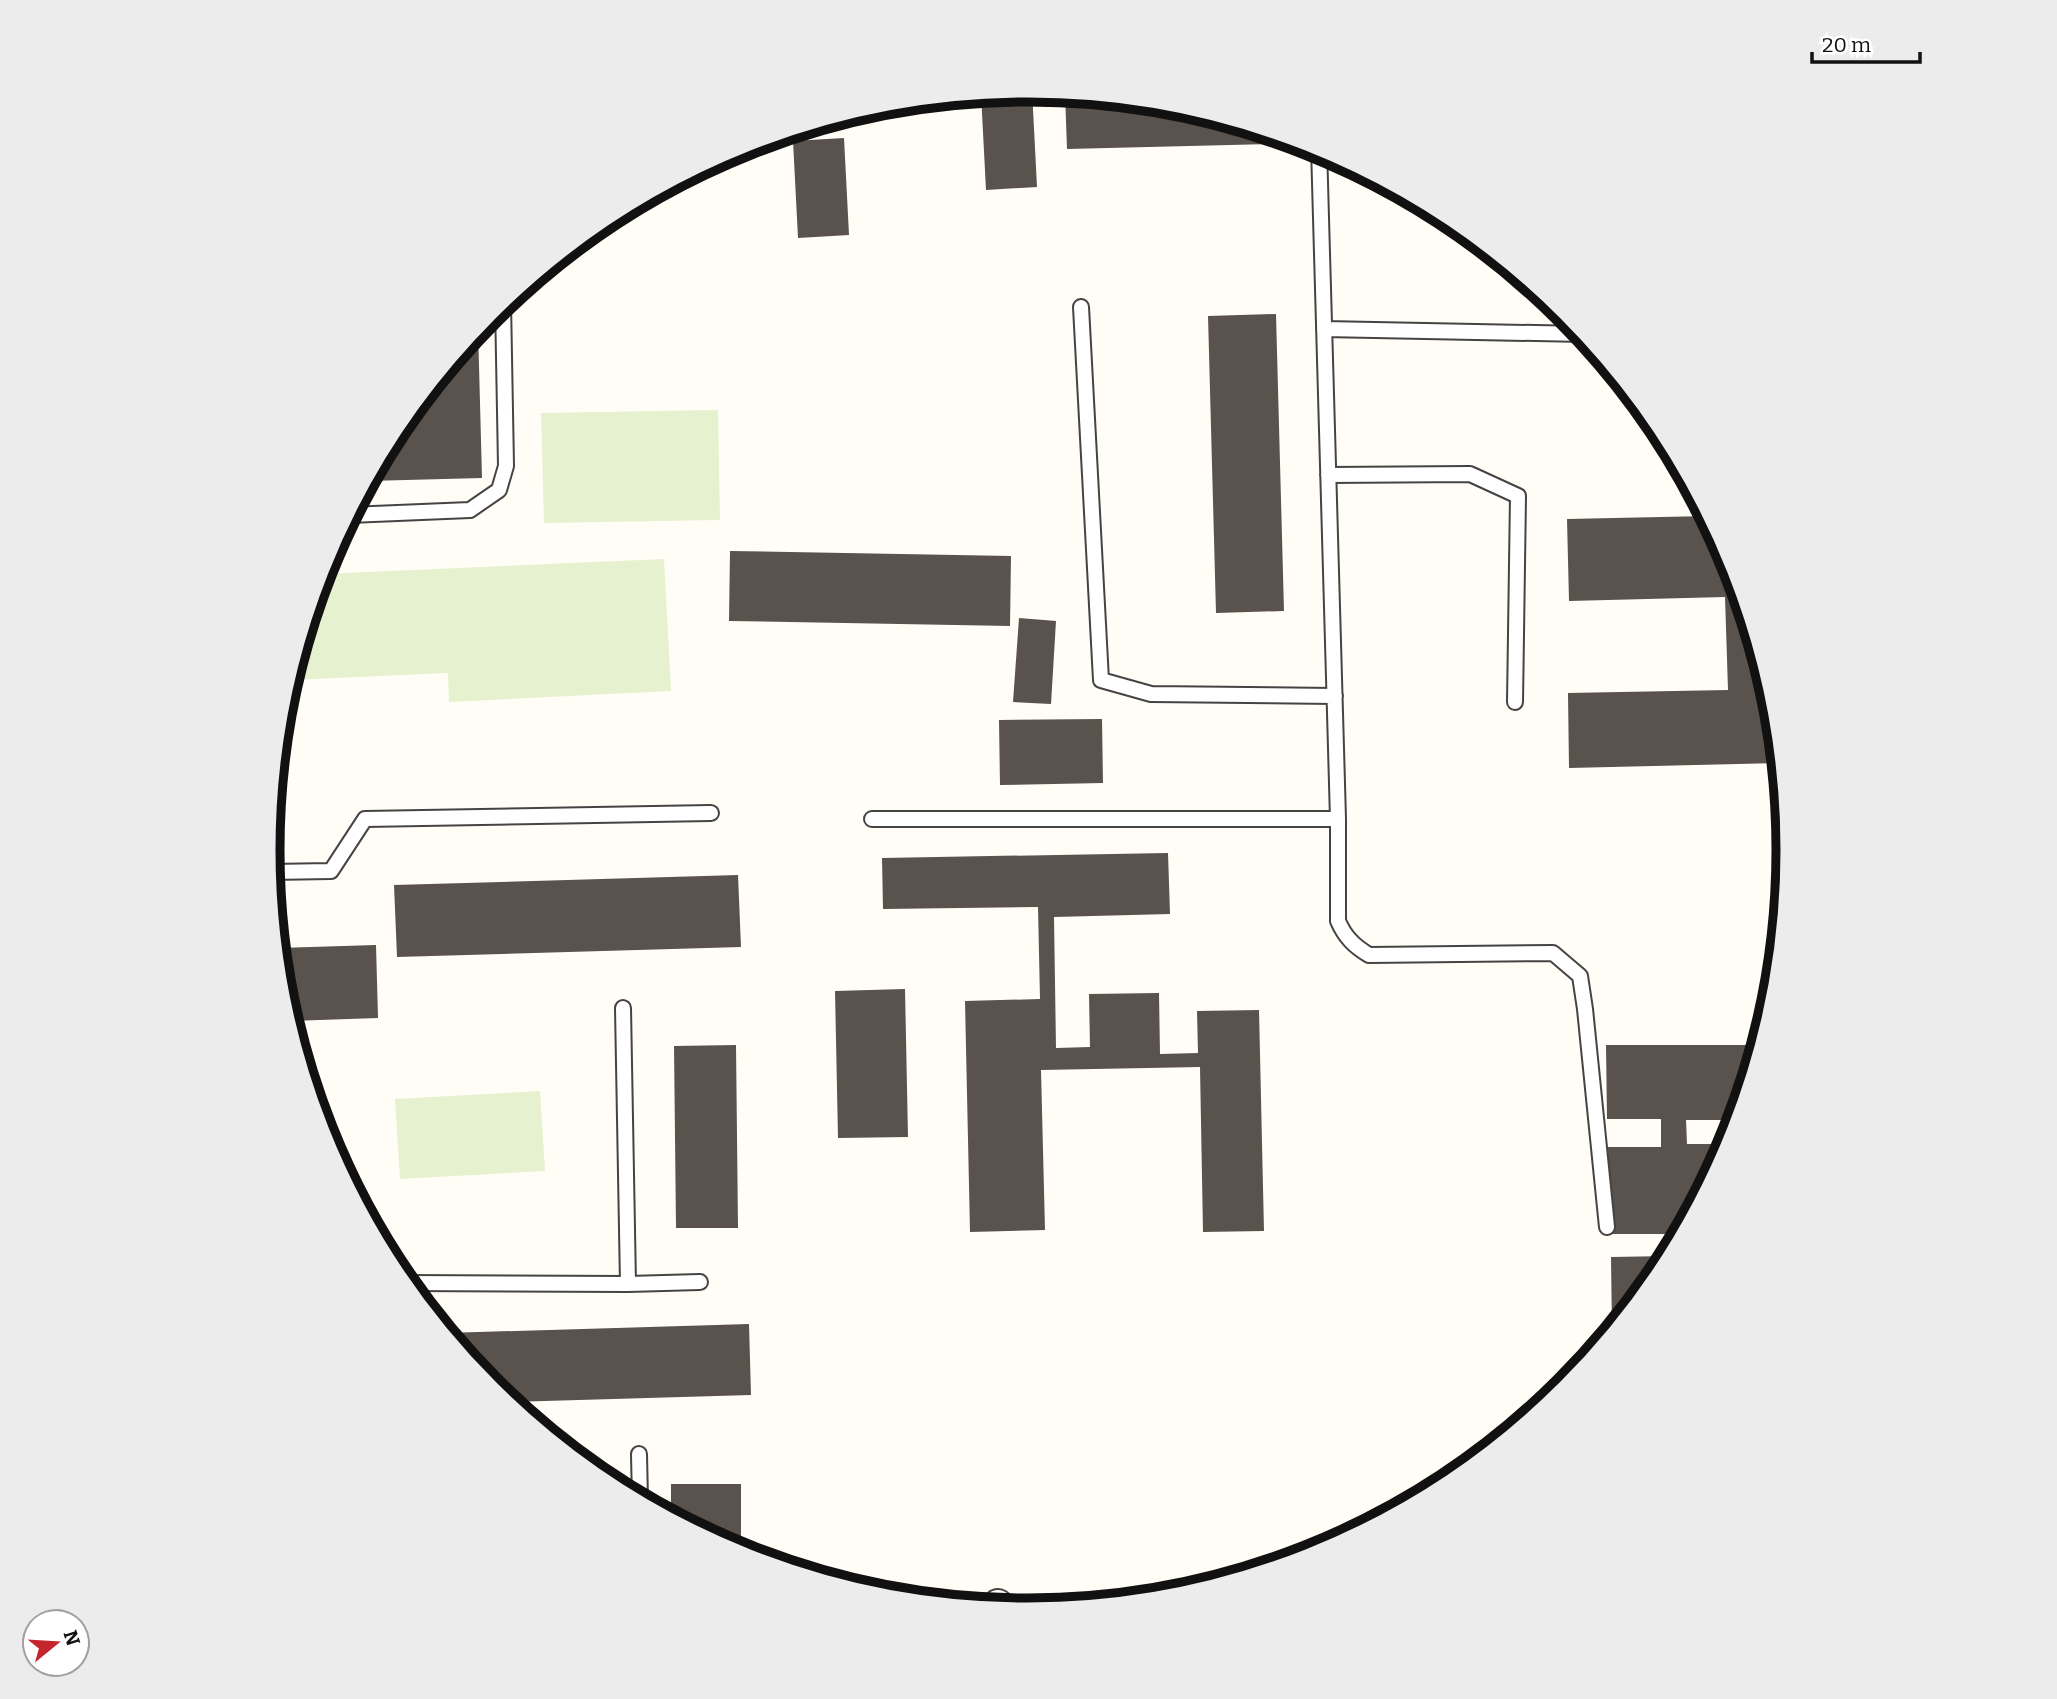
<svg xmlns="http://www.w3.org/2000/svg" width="2057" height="1699" font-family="Bitter,serif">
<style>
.pitch{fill:#e6f2cf}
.building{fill:#5a524d}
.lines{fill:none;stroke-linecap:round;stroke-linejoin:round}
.service-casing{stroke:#444;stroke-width:18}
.minor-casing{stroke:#444;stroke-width:32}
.service{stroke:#fff;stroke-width:14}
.minor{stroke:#fff;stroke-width:28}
.rim{fill:none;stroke:#111;stroke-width:9}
</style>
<rect width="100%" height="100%" fill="#fffdf5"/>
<path class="pitch" d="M718,410L720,520L544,523L541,413Z
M664,559L671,691L449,702L448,673L289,680L321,574Z
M540,1091L545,1171L400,1179L395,1099Z"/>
<path class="building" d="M1032,90L1037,187L986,190L981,94Z
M1065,93L1177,104L1271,132V144L1067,149Z
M844,138L849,235L798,238L793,141Z
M1276,314L1284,611L1216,613L1208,316Z
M478,328L482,478L368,481L397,427Z
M1708,516L1731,559L1762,661V688H1770L1774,702L1780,763L1569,768L1568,693L1728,690L1725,597L1569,601L1567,519Z
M730,551L1011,556L1010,626L729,621Z
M1019,618L1056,621L1051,704L1013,702Z
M1102,719L1103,783L1000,785L999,720Z
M1168,853L1170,914L1054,917L1056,1048L1090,1047L1089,994L1159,993L1160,1054L1198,1053L1197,1011L1259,1010L1264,1231L1203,1232L1200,1067L1041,1070L1045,1230L970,1232L965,1001L1040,999L1038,907L883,909L882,858Z
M738,875L741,947L397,957L394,885Z
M376,945L378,1018L290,1021L283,997L278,948Z
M905,989L908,1137L838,1138L835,991Z
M736,1045L738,1228H676L674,1046Z
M1606,1045H1760L1737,1120H1686L1687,1144H1729L1670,1254V1234H1609L1608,1147H1661V1119H1607Z
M1669,1256L1660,1272L1612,1332L1611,1257Z
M749,1324L751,1395L510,1402L491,1387L446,1333Z
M671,1484H741V1553L671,1517Z"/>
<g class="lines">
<g class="service-casing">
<path id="service" d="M1319,147L1338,819V921C1345,937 1354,946 1369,955L1553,953L1580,976L1585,1009L1607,1227
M1081,307L1101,680L1151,694L1335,696
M1324,329L1584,334
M1328,475L1470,474L1518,496L1515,702
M349,515L470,510L499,490L506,466L503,302
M872,819H1338
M270,872L331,871L365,819L711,813
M623,1008L628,1284
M405,1283L628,1284L700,1282
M639,1454L640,1500"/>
</g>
<g class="minor-casing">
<path id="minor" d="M996,1607L998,1604"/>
</g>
<use href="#service" class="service"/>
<use href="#minor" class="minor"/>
</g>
<path d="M0 0H2057V1699H0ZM280 850a748 748 0 1 1 1496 0a748 748 0 1 1-1496 0Z" fill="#ececec" fill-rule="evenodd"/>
<path class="rim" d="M280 850a748 748 0 1 1 1496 0a748 748 0 1 1-1496 0Z"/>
<g transform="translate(56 1643) rotate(72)"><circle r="33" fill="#ffffff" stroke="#a0a0a0" stroke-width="2"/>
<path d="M0-5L12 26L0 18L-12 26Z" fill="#c4262e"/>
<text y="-10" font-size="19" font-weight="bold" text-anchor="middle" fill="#111111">N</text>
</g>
<path d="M1812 52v10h108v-10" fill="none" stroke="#111111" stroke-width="3.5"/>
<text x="1822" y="52" font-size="21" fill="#111111" stroke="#ffffff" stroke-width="5" paint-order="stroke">20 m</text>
</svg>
